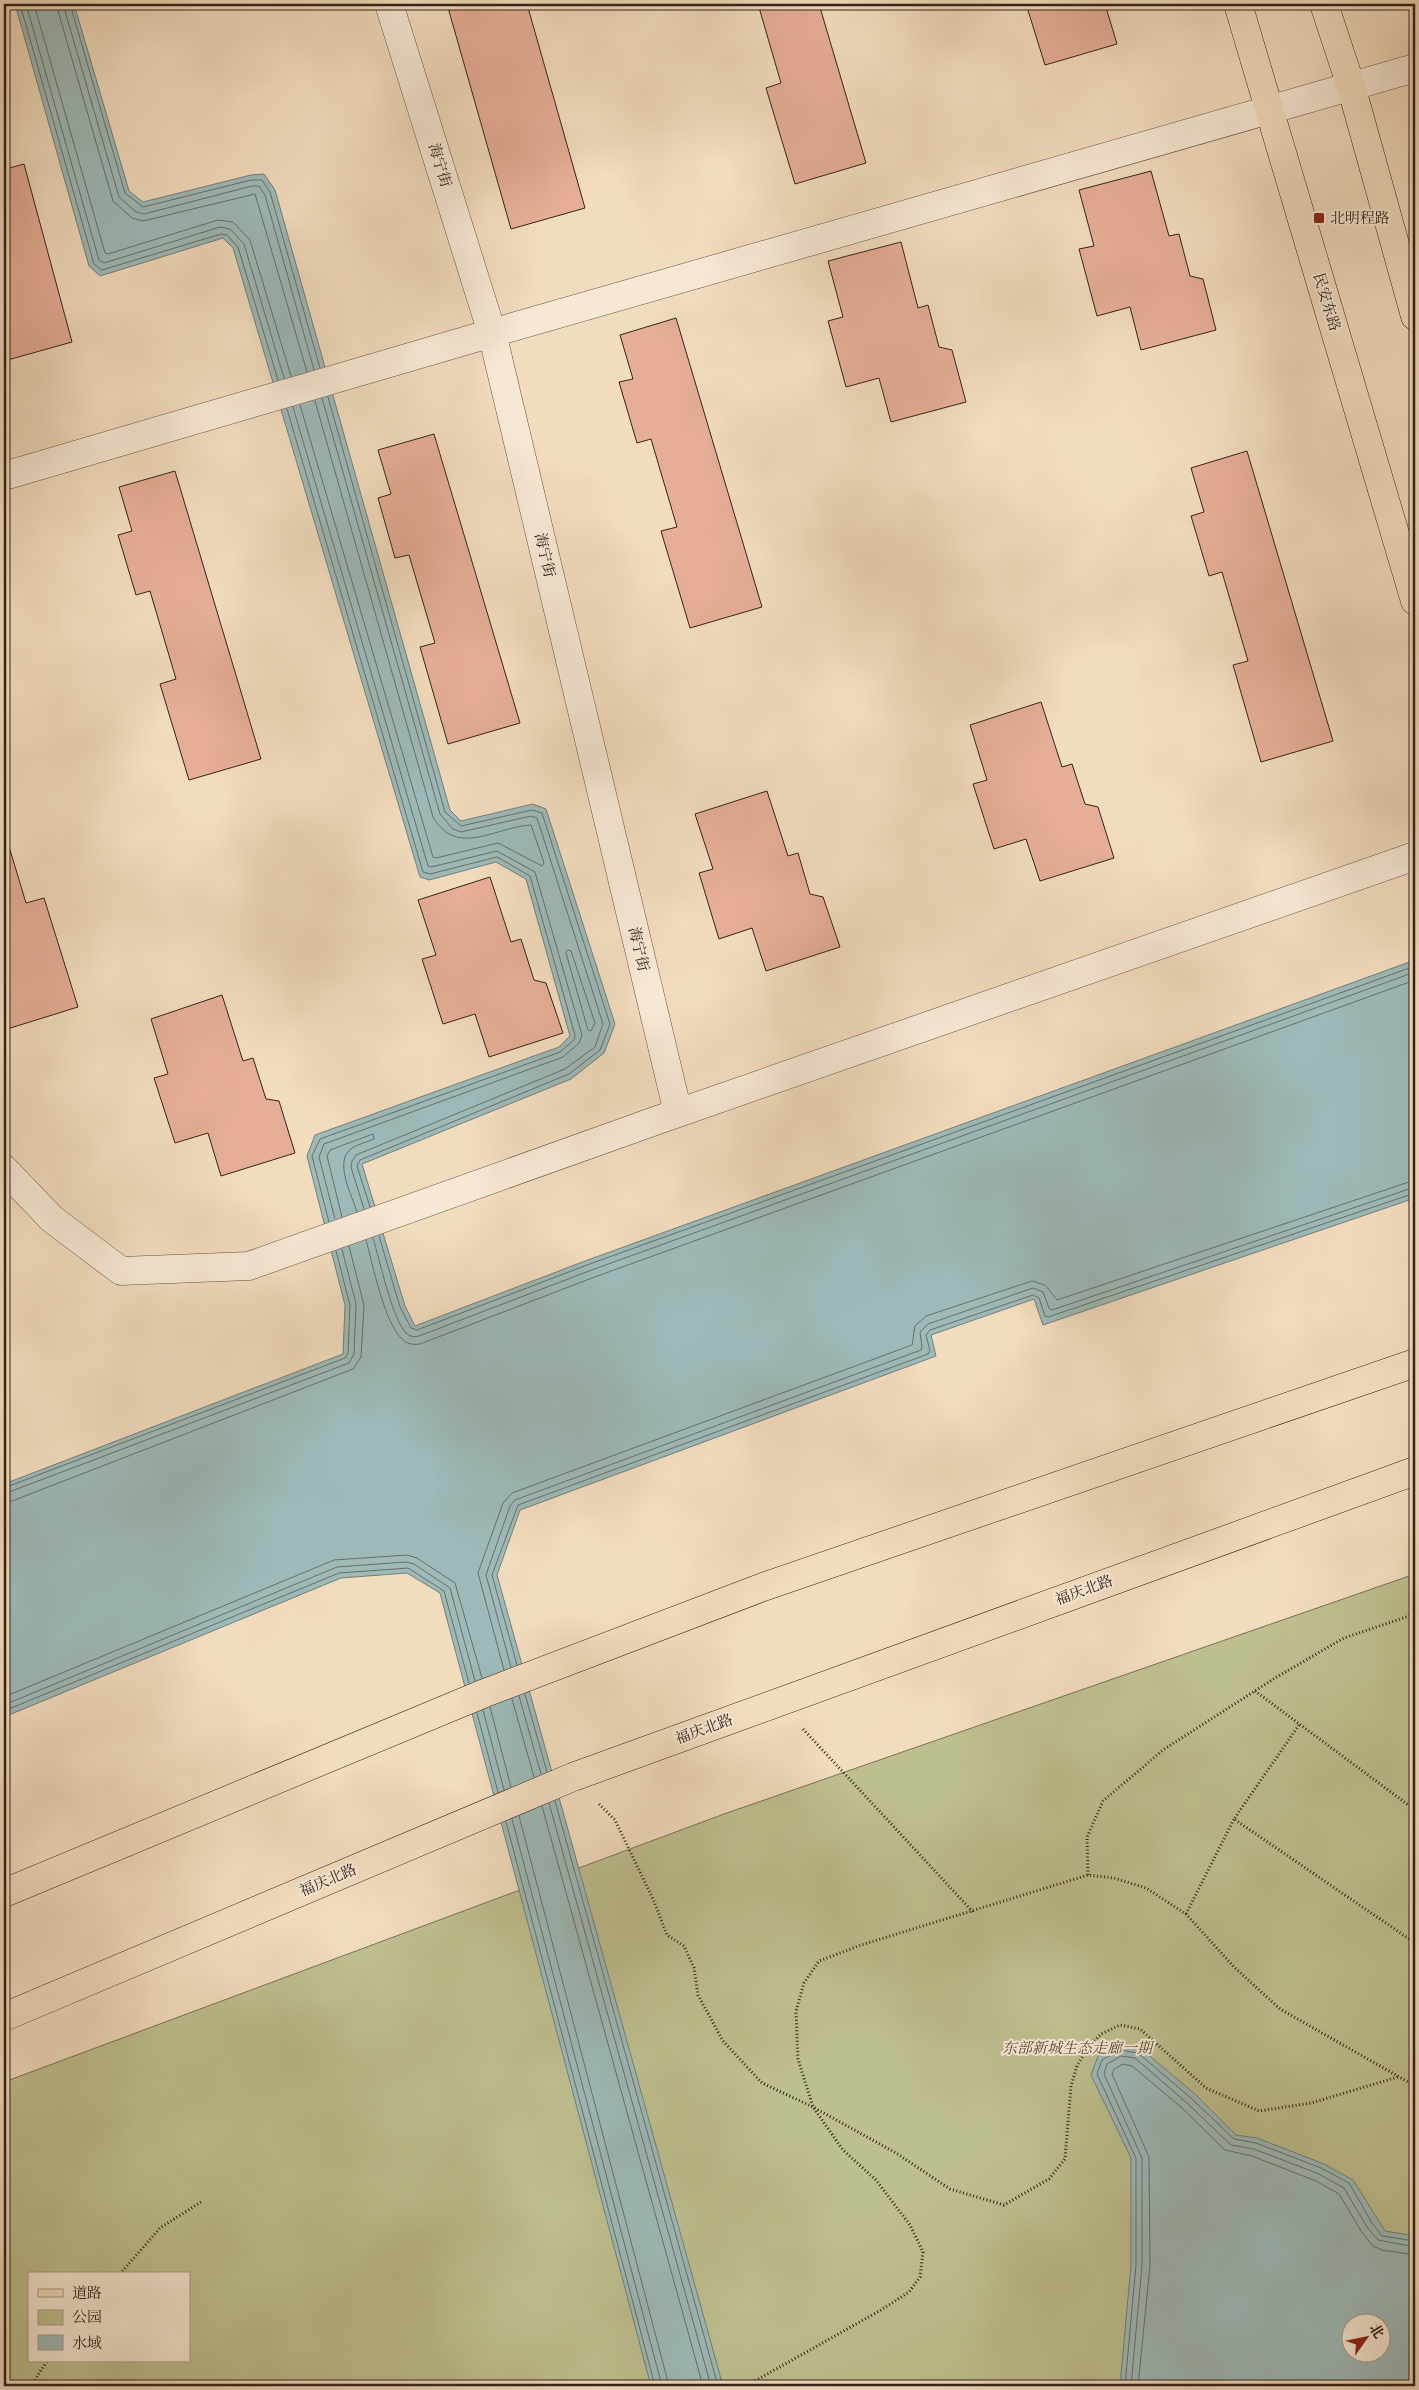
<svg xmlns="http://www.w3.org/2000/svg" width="1419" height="2390" font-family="'IM FELL French Canon','Noto Serif SC',serif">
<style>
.green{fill:#bebf8f;stroke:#787154;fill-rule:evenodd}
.water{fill:#9dbab9;stroke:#737e79;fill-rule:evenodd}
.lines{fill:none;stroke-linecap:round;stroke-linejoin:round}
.shore{stroke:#686e6a;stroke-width:1}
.building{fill:#e6ae97;stroke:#33231a}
.minor-casing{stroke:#635143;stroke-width:29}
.major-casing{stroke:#33231a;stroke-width:29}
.path{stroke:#33231a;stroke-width:3;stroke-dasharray:1 2.5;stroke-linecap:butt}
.minor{stroke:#f7e8d5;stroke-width:28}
.major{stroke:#f2dcbe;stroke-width:28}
.poi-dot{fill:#8f2418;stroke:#f7e8d5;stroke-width:2}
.labels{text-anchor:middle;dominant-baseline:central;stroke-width:4;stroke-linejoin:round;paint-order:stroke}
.street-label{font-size:15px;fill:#33231a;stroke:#f7e8d5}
.poi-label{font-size:15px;fill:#33231a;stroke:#f7e8d5;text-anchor:start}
.park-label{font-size:15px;font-style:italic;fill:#564a37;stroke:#f7e8d5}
</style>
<rect width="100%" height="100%" fill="#f2dcbe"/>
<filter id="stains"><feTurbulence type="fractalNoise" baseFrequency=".004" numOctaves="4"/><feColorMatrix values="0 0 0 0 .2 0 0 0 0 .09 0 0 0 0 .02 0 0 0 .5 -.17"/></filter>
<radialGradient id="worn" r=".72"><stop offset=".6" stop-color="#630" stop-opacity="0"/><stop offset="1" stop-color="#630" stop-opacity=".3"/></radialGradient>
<path class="green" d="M1415,1574V2386H4V2082L724,1814ZM29,2274H189V2361H29ZM1352,2322H1382V2352H1352Z"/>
<path class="water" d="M15,4H74L129,191L143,202L251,175L264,174L275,190L450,810L461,821L533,804L546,809L615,1024L604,1053L571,1079L362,1164L405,1306L415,1326L585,1261L1415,960V1198L1043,1325L1034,1299L931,1335L936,1356L520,1510L497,1575L723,2386H651L440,1593L407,1573L341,1578L4,1717V1484L343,1354L345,1305L307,1156L315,1135L559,1047L570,1036L526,879L496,862L429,880L420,877L233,248L223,238L100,276L89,266Z
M1120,2044L1140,2048L1195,2094L1236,2135L1257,2138L1324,2164L1353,2180L1385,2231L1415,2236V2386H1120L1131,2265V2158L1091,2075L1098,2056ZM1352,2322H1382V2352H1352Z"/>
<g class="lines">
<path class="shore" d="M20,4L94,264L102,270L221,234L227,235L238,247L278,380
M26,4L99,260L104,263L220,227L230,229L244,244L284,378
M34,4L105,253L108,254L218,220L233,222L250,240L291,376
M56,4L113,201L132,218L143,221L255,194L307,372
M63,4L119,197L136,212L144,214L252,186H259L265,195L314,370
M70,4L125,193L143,207L251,180H262L270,192L320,368
M328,397L445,812L461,826L532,810L542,813L610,1024L600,1050L569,1074L360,1160L357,1166L370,1207
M322,398L440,814L453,829L461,832L531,816L537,818L603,1024L595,1047L565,1069L356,1155L352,1161L351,1167L364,1209
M300,405L433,857L436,858L498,843L542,866L544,863L531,825C495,827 457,858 433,817L315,401
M293,407L428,866L431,867L497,851L535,872L582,1035L579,1043L563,1057L324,1144L319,1157L335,1219
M287,409L423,872L430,874L497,857L530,876L575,1035L574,1040L560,1052L320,1139L312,1156L329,1222
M568,950L571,951L595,1023L591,1031L588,1030L566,953Z
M342,1217L327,1156L330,1150L373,1134L374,1139C367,1142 359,1144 352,1148C333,1161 352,1195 357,1212
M379,1236L400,1307L411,1328L417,1330L587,1265L1415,966
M373,1238C380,1260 392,1320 407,1334C411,1337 414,1337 419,1336L589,1271L1415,972
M366,1240C373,1265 384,1322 402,1339C407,1344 413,1345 420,1344L592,1278L1415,980
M4,1488L345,1358L348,1354L350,1305L336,1251
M4,1494L349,1363L354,1354L356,1304L342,1249
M4,1502L12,1501L353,1369L361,1357L364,1305L349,1246
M517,1665L492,1575L518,1505L928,1354L930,1351L926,1335L930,1330L1033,1295L1039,1298L1045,1316L1048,1317L1415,1193
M511,1667L486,1575L510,1506L515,1500L921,1350L922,1347L920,1332L928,1324L1033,1288L1043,1292L1049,1308L1052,1310L1415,1187
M504,1670L478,1573L503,1503L512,1493L912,1345L915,1326L926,1316L1032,1281L1045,1285L1057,1300L1415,1180
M525,1694L547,1772
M519,1696L541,1774
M4,1697L334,1560L407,1555L417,1558L455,1583L482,1678
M512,1699L534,1777
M4,1705L337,1567L406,1562L414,1564L450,1588L475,1681
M490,1707L511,1787
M483,1710L504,1790
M4,1711L339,1573L408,1568L444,1591L469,1683
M477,1713L498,1792
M555,1801L718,2386
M549,1803L711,2386
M542,1806L703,2386
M519,1816L669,2386
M512,1819L662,2386
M506,1822L655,2386
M1125,2386L1136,2265V2158L1097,2074L1102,2060L1120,2050L1138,2053L1191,2098L1234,2139L1256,2143L1321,2168L1349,2183L1372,2223L1382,2236L1415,2241
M1131,2386L1142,2266V2158L1104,2074L1107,2064L1121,2056L1135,2058L1187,2103L1231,2145L1254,2149L1319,2174L1344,2188L1367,2227L1378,2240L1415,2247
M1138,2386L1150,2266L1149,2157L1112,2074L1114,2069L1123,2064L1132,2066L1182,2108L1225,2150L1252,2156L1316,2181L1339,2194L1361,2231L1373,2246L1382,2250L1415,2255"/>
</g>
<path class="building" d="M447,4H527L585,208L511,229Z
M758,4H819L866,163L795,184L766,88L781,83Z
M1026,4H1105L1117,44L1045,65Z
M4,159L6,169L24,164L72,342L4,361Z
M1151,171L1169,236L1179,234L1190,276L1203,279L1216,330L1141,350L1130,307L1097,316L1079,249L1094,246L1079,190Z
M901,242L918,308L928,305L939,347L952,350L966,402L891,422L879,378L846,387L828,321L843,317L828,261Z
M676,318L762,607L690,628L661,531L677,527L651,439L637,443L619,382L633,379L620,335Z
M434,434L520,723L448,744L420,647L435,643L409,555L395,558L378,498L391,494L378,450Z
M1247,451L1333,741L1261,762L1233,665L1248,661L1222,572L1209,576L1191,516L1204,512L1191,468Z
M175,471L261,759L189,780L160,684L176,679L150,591L136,595L118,535L132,531L119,487Z
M1041,702L1062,767L1072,764L1085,804L1098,807L1114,858L1040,881L1026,839L994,849L973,784L987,780L970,725Z
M767,791L788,856L798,853L810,894L823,897L840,947L766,971L752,928L719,939L699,873L713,869L695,814Z
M4,830L26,903L44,898L78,1007L4,1030Z
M490,877L511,942L521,939L534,980L546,983L563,1033L489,1057L475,1014L443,1024L422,959L436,955L418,900Z
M222,995L243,1061L253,1058L266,1099L279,1101L295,1153L221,1176L208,1133L175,1143L154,1078L168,1074L151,1019Z"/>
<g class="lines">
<g class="minor-casing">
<path id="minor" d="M389,4L492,333L678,1113
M4,476L492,333L1415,68
M4,1169L52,1219L121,1271L249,1266L655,1121L1415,856"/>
</g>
<g class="major-casing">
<path id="major" d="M1238,4L1415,601
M1324,4L1351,86L1415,316
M4,1893L485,1693L763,1587L1415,1363
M4,2017L573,1777L1415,1471"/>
</g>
<path class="path" d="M1255,1691L1415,1810
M1299,1725L1234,1819L1415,1943
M803,1729L973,1912
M599,1804L615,1820L653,1899L667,1935L684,1946L694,1968L698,1995L723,2041L762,2083L813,2107L896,2153L950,2189L1004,2205L1049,2179L1065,2159L1071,2086L1077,2066L1087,2049L1101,2034L1120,2025L1140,2029L1206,2088L1259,2111L1311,2103L1398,2077
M1088,1875L1087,1837L1103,1801L1163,1750L1275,1678L1344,1638L1415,1614
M1186,1914L1234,1819
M120,2274L160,2228L201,2202
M31,2386L47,2361
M746,2386L881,2310L909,2292L920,2277L923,2252L910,2225L876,2180L843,2150L813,2107L798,2059L796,2011L804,1983L819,1961L861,1945L1088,1875L1114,1878L1146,1888L1186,1914L1234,1967L1280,2009L1415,2086"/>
<use href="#minor" class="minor"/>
<use href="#major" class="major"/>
</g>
<rect class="poi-dot" x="1313" y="212" width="12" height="12" rx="2.5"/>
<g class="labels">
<g class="street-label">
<text transform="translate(440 165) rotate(73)">海宁街</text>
<text transform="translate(1327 302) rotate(73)">民安东路</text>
<text transform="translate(545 555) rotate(77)">海宁街</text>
<text transform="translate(639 949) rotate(77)">海宁街</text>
<text transform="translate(1084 1590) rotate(-20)">福庆北路</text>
<text transform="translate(704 1729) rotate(-20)">福庆北路</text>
<text transform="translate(328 1880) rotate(-23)">福庆北路</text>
</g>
<g class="poi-label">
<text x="1330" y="218">北明程路</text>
</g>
<g class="park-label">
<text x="1077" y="2048">东部新城生态走廊一期</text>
</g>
</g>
<rect width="1419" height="2390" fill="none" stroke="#f2dcbe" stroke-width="20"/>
<rect x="5" y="5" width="1409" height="2380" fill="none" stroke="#33231a" stroke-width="2.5"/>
<rect x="10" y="10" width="1399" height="2370" fill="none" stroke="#33231a"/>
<rect x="28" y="2272" width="162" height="90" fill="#f7e8d5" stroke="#a9998a"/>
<rect x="38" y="2289" width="25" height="8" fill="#f2dcbe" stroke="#a9998a"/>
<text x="72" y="2298" font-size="15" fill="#33231a">道路</text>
<rect x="38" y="2310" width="25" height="15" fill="#bebf8f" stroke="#a9998a"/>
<text x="72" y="2322" font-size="15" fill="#33231a">公园</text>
<rect x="38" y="2335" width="25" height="15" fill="#9dbab9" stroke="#a9998a"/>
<text x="72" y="2348" font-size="15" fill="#33231a">水域</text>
<g transform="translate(1366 2338) rotate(57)"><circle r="24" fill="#f7e8d5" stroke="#a9998a"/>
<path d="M0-4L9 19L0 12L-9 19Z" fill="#8f2418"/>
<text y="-8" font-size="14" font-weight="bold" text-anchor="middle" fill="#33231a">北</text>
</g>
<rect width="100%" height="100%" filter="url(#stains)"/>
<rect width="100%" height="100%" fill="url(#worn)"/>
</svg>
